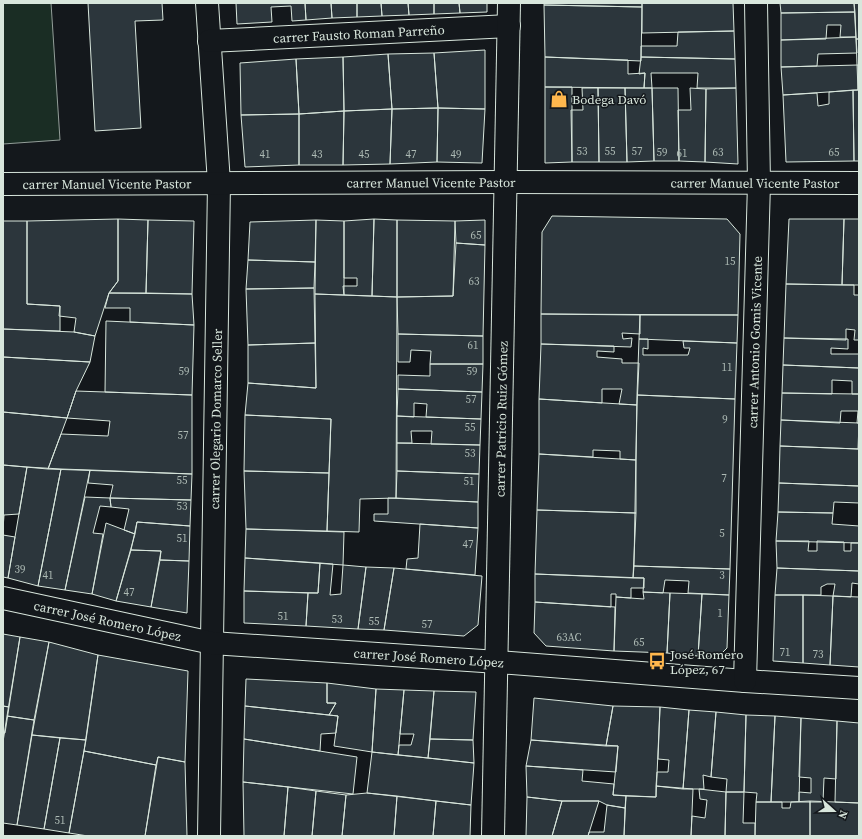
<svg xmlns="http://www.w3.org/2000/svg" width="862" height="839" font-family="'Source Serif 4',serif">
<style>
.green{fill:#1a2d24;stroke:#939e99}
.building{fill:#2c363c;stroke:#d8e6dc}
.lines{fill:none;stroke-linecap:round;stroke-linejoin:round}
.minor-casing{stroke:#d8e6dc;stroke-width:24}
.minor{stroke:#14181c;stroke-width:22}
.labels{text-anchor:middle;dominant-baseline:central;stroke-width:3;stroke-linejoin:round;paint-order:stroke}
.number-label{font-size:11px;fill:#adbab4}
.street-label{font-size:13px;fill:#d8e6dc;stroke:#14181c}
.poi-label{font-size:13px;fill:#d8e6dc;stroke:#14181c;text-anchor:start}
</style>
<rect width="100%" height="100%" fill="#14181c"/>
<path class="green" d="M3,3H51L60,140L3,144Z"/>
<path class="building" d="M88,3H162L163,20L135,21L141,128L95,131Z
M236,3H305L306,20L292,21L291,6L271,7L272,22L237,24Z
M305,3H331L332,18L306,20Z
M331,3H357V17L332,18Z
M357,3H381L382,16L357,17Z
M381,3H408L409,15L382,16Z
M408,3H434V14L409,15Z
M434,3H459L460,13L434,14Z
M459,3H487V12L460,13Z
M544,3H642V7L544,5Z
M642,3H733L734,31L642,33Z
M780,3H854L855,12L781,13Z
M854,3H859V39H856Z
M544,5L642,7L641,61L545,57Z
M855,12L856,37H840L841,25H827L826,39L781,40V13Z
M734,31L735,59L641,57V46H677L678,32Z
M856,37L857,53L818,54L817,66L781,67V40Z
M856,39H859V90H858Z
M485,50V109L438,108L434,53Z
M434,53L438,108L392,109L388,54Z
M388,54L392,109L344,111L343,57Z
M343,57L344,111L299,114L296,59Z
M545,57L628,60V74L645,73L644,88L545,87Z
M641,57L735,59L736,88H697L698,73H651L652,88H644L645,73L639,74Z
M296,59L299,114L241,115L240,63Z
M858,65V90L783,95L781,67Z
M545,87H572V162L545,163Z
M582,88H598L599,162H572L571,110H583Z
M598,88H625L627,162H599Z
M625,88H652L654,161L627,162Z
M652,88H678L679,161H654Z
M690,88L706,89L705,162L679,161L678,110H691Z
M736,88L738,164L705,162L706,89Z
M853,90H859V161H854Z
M853,90L854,161L786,162L783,95L817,93L818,106L829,104V92Z
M438,108L485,109L482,163L437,162Z
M438,108L437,162L390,164L392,109Z
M392,109L390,164L343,165L344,111Z
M344,111L343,165H299V114Z
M299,114V165L245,167L241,115Z
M552,216L727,219L740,234L738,315L541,314L542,232Z
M118,219L148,220L146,293H109L118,281Z
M118,219V281L109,293L95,336L74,332L76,318L59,316L60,306L27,304V221Z
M374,219L372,296L344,295L343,286H357V278H344V221Z
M374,219L397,220V297L372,296Z
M789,219H844L842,285L786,284Z
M844,219H859V285H842Z
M148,220L194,221L192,294L146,293Z
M316,220L315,262L248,260L250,222Z
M316,220L344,221V295L315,294Z
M397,220L455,221L453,296L397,297Z
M485,220V245L456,243L455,221Z
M3,221H27V304L60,306V331L3,329Z
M456,243L485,245L483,336L398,334L397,297L453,296Z
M248,260L315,262L314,288L246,289Z
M786,284L854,285V295H859V340H854L855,330L846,329V340L784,338Z
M314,288L315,343L248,345L246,289Z
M109,293L192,294L194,325L130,322V308H105Z
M315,294L397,297L396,498L360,499L359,532L327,531L331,419L245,415L248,383L316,388Z
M541,314L640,315V334L622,333L623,339L632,338L631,347L541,344Z
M640,315H738L737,343L639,339Z
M106,321L194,325L192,395L105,392Z
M3,329L74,332L95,336L90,362L3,357Z
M398,334L483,336V364H430L431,351L411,350L410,362H398Z
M784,338L848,339V349L831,348V354H859V368L783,365Z
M639,339H648V349L643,348V355H688L690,348H684L683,341L737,343L735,399L637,395Z
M315,343L316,388L248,383V345Z
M541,344L614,346V352L597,351V357L622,359V363H639L637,405L619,404L622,389H602V403L539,399Z
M3,357L90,362L76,391L67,418L3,412Z
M430,364H483L482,392L398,389V375L430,376Z
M783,365L859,368V394H852V381L832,380V394L782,393Z
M398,389L482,392L481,419L426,417L427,404L414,403V417L397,416Z
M76,391L192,395V474L48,469L61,434L108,436L110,421L67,418Z
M782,393L859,394V423H857L858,411H841L840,423L781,420Z
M637,395L735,399L730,569L634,566Z
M539,399L637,405L636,460L620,459V451L593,450V457L539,454Z
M3,412L67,418L48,469L3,465Z
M245,415L331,419L329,473L244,471Z
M397,416L481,419L480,445L431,444L432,431H411L412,443H397Z
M781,420L859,423L858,449L780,446Z
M397,443L480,445L479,474L397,471Z
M780,446L859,449V486L779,483Z
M539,454L636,460V513L537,510Z
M3,465L27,467L19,514L4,515L3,529Z
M27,467L61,469L38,586L8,578Z
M61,469L90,470L65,590L38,586Z
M90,470L192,474L191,500L110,498L113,485L88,483Z
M244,471L329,473L327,531L246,529Z
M397,471L479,474L478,502L396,498Z
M779,483L859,486V503L834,502L833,513L778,512Z
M85,497L110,498L111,507L100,506L93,533L103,534L92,594L65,590Z
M110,498L191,500L190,526L137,522L135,534L124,530L129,509L111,507Z
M388,498L478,502V528L374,521V514H388Z
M537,510L636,513L633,578L535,574Z
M778,512L833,513L832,524L859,526V543L776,541Z
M137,522L190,526L189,561L160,560L161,551L131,550Z
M106,523L135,534L116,601L92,594Z
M420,524L478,528L475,575L406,569L407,559L418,558Z
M246,529L344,532L343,565L245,558Z
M3,535L15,537L8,578L3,577Z
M776,541H809L808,551H817V541L844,542V551H851V543H859V571L777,568Z
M131,550L161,551L151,607L116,601Z
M245,558L320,563L318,593L244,591Z
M160,560L189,561L187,613L151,607Z
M320,563L333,564L330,595L341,594L343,565L366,567L358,629L306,626L308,593H318Z
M634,566L730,569L729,595L688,593L689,581L665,580L663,593L643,592L644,578H633Z
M366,567L394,568L384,630L358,629Z
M394,568L482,576L478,625L464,636L384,630Z
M777,568L859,571V584L852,583L851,597L833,596L835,584H827L821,587V595H775Z
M535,574L644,578V588H631V598L616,597V594H611V607L535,602Z
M244,591L308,593L306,626L244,623Z
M643,592L670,593L667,653L614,651L616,597L644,599Z
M670,593L702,594L698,656L667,653Z
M702,594L729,595L727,648L718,657L698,656Z
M775,595H803V663L773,661Z
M803,595L833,596L830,665L803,663Z
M833,596L859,597V667L830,665Z
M535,602L615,607L614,651L546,646L534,633Z
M3,634L20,637L9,707L3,706Z
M20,637L49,642L34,720L7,716Z
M49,642L98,655L86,740L32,735Z
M98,655L188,671L185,762L158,757L156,765L84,751Z
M246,679L327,683V703H336L329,715L245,706Z
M327,683L376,689L372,752L334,746L338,716L329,715L336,703H327Z
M376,689L404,690L398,755L372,752Z
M404,690L434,691L428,758L398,755L399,745H411L414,734H400Z
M434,691L476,692L473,740L430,739Z
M534,698L613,706L606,746L531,740Z
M3,706L9,707L5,733H3Z
M245,706L338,716L336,733L321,734L320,751L244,739Z
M613,706L660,707L656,797L613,795L618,746H606Z
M660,707L689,710L683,789L656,786L657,772H668L669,760L658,759Z
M689,710L716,712L711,777L703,775L704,789H683Z
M716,712L746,715L744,792H726L727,779L711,777Z
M746,715L775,716L771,802H756L757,793L744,792Z
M7,716L34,720L17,825L3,823V742Z
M775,716L801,718L799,802H771Z
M801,718L837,721L836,779L824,778L823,802H799V792L811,793V778L799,777Z
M837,721L859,723V803L835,802Z
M32,735L60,738L44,829L17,825Z
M60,738L86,740L69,833L44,829Z
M244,739L357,757L353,794L243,782Z
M430,739L473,740L474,763L428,758Z
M531,740L618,746L616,772L526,766Z
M84,751L156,765L145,836H88L69,833Z
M372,752L474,763L471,805L367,793Z
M158,757L185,762L187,836H145Z
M526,766L583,770L582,781L614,784L613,795L626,796L625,808L607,805L599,801H562L527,797Z
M243,782L288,787L284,836H244Z
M656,786L693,789L691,836H624L626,796L656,797Z
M288,787L316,791L312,836H284Z
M699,789L726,792L725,836H691L692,816L705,818L707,800L700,799Z
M316,791L346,795L342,836H312Z
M726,792H744L743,823H755V836H725Z
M367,793L397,796L394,836H342L346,795Z
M397,796L436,801L433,836H394Z
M527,797L562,801L552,836H526Z
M436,801L471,805L470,836H433Z
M562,801H599L588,836H552Z
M810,801V836H755L756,802H782V808H790L791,802Z
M810,801L859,803V836H810Z
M607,805L625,808L624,836H588L589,832H604Z"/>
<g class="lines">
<g class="minor-casing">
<g id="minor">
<path d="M207,3L219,183L209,836"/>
<path id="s1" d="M209,41L509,26"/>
<path id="s2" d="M3,184L506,182L859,183"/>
<path id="s3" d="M3,598L212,643L498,662L745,681L859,688"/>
<path id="s4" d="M745,681L759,183L756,3"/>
<path id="s5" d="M493,836L509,3"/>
</g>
</g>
<use href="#minor" class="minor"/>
</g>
<defs>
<g id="shop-bare" transform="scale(1.38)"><path d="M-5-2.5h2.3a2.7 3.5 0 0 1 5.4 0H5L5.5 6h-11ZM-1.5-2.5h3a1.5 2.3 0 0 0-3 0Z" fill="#ffb74d" stroke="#14181c" stroke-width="2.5" paint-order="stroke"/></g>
<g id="bus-bare" transform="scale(1.38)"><path d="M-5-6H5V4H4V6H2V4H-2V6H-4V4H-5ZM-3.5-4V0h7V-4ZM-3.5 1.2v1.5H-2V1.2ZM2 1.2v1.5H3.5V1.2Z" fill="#ffb74d" stroke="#14181c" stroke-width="2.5" paint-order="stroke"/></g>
</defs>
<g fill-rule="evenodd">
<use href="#shop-bare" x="559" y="99"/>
<use href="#bus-bare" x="657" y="661"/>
</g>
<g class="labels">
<g class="number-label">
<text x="582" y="151">53</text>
<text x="610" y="151">55</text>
<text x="637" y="151">57</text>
<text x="662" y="152">59</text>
<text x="718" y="152">63</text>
<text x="834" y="152">65</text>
<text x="682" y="153">61</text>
<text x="265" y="154">41</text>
<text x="317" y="154">43</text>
<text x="364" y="154">45</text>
<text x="411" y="154">47</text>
<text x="456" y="154">49</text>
<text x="476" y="235">65</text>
<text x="730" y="261">15</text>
<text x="474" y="281">63</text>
<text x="473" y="345">61</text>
<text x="727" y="367">11</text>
<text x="184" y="371">59</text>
<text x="472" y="371">59</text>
<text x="471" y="399">57</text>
<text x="725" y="419">9</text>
<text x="470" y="427">55</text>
<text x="183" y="435">57</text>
<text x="470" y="453">53</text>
<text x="724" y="478">7</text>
<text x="182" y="480">55</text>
<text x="469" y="481">51</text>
<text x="182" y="506">53</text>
<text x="722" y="533">5</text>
<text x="182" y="538">51</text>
<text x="468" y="544">47</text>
<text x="20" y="569">39</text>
<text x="48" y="575">41</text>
<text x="722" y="575">3</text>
<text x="129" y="592">47</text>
<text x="720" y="613">1</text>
<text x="283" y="616">51</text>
<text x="337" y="619">53</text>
<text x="374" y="621">55</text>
<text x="427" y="624">57</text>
<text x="569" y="637">63AC</text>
<text x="639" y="642">65</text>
<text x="785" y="652">71</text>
<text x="818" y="654">73</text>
<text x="60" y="820">51</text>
</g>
<g class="street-label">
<text stroke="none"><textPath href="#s1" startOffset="150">carrer Fausto Roman Parreño</textPath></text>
<text stroke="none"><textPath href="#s2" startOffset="428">carrer Manuel Vicente Pastor</textPath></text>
<text stroke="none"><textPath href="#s2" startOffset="752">carrer Manuel Vicente Pastor</textPath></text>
<text stroke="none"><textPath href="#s2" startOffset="104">carrer Manuel Vicente Pastor</textPath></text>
<text stroke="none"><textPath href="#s4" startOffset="339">carrer Antonio Gomis Vicente</textPath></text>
<text transform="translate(216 419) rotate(-89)">carrer Olegario Domarco Seller</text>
<text stroke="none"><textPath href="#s5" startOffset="417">carrer Patricio Ruiz Gómez</textPath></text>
<text stroke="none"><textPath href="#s3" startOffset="107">carrer José Romero López</textPath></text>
<text stroke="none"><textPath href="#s3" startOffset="431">carrer José Romero López</textPath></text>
</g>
<g class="poi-label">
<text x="572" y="99">Bodega Davó</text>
<text x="670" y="654">José Romero<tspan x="670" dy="15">López, 67</tspan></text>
</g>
</g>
<rect width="862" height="839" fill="none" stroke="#d8e6dc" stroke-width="8"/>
<g transform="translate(834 811) rotate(111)" stroke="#14181c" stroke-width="3" paint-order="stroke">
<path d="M0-3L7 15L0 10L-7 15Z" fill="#d8e6dc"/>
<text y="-6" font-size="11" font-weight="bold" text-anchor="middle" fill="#d8e6dc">N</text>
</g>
</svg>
